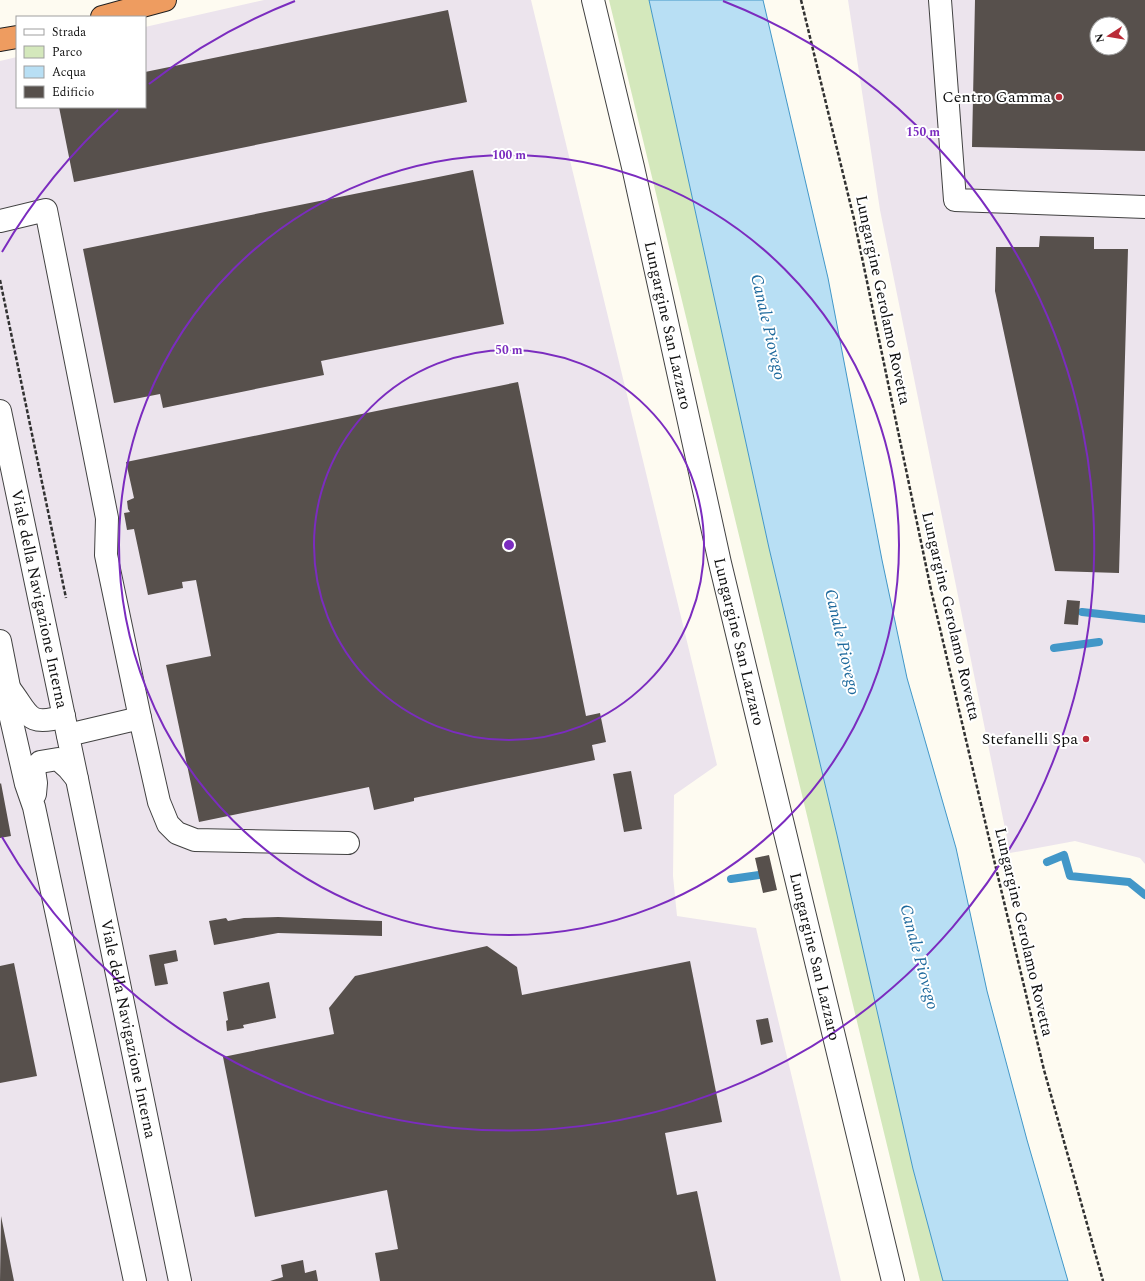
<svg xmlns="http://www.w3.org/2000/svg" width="1145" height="1281" font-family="Spectral,serif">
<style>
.industrial{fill:#ece4ed;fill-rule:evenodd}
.green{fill:#d4e8bc}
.water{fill:#b8dff4;stroke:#4297c8}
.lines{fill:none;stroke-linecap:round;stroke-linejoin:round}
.stream{stroke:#4297c8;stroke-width:8}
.building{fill:#57504c;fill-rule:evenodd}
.minor-casing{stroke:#424242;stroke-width:24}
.highway-casing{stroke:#202020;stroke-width:24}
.path{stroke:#313131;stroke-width:2.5;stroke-dasharray:4 2;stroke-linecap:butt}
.minor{stroke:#fff;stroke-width:22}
.highway{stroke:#ee9c60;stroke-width:22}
.ring{fill:none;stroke:#7b2cbf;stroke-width:2}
.poi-dot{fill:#ba2c38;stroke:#fff;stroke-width:1.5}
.labels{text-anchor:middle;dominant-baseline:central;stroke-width:4;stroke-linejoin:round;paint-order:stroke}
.poi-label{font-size:16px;fill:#0f0f0f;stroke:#fff;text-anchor:end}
.street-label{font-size:16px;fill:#0f0f0f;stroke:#fff}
.water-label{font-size:17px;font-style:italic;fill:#1d699c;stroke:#fff}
.centre{fill:#7b2cbf;stroke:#fff;stroke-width:2}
.ring-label{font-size:12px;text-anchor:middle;font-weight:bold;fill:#7b2cbf;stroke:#fff;stroke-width:4;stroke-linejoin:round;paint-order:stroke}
</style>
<rect width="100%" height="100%" fill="#fefbf1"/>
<path class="industrial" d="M264,0H531L717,765L674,795L673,876L677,916L756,928L841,1281H0V61L17,57V107H145V27Z
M848,0H1145V864L1140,858L1075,841L1010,853L880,210ZM1097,24H1121V48H1097Z"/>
<path class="green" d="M609,0H649L769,548L837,835L913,1169L943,1281H920Z"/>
<path class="water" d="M649,0H763L828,278L882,560L907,678L956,848L987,991L1027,1140L1068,1281H943L913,1169L837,835L769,548Z"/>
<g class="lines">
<path class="stream" d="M1082,612L1145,619
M1054,648L1099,642
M1047,862L1064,855L1070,876L1129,882L1145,895
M731,879L759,875"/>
</g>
<path class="building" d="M975,0H1145V151L972,147ZM1097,24H1121V48H1097Z
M448,10L467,102L74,182L59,107H145V72Z
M473,170L504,324L321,361L324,375L163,408L160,394L114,403L83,249Z
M1040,236L1094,237V249H1128L1119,573L1055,571L995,291L996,247H1039Z
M518,382L586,716L600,713L606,742L592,745L595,760L414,798V801L374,810L369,787L199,822L166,665L211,656L196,580L182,582L183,588L148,595L134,529L127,530L124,513L130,512L128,509L127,501L134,498L126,462Z
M1067,600L1080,601L1078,625L1064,624Z
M631,771L642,829L624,832L613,774Z
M1,783L11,836L0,838V784Z
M769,855L777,890L763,893L755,858Z
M278,917L382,921V936L278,933L214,945L209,921L226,918L228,921L244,918Z
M487,946L517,967L522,995L690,961L722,1122L665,1133L677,1195L697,1191L716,1281H380L375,1253L398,1249L387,1190L255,1217L223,1057L334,1034L329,1008L355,976Z
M176,950L178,961L164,964L168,984L155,986L149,955Z
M14,963L37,1076L0,1083V966Z
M269,982L276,1018L243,1025L244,1028L227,1031L226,1021L228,1020L223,992Z
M768,1018L773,1042L761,1045L756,1020Z
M1,1216L14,1281H0Z
M303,1260L305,1273L316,1270L318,1281H270L283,1277L281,1265Z"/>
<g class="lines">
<g class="minor-casing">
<g id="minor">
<path id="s1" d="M593,0L633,167L720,563L893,1281"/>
<path d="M940,0L955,200L1145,207"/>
<path d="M0,221L46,210L107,518L106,555L140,718L68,735"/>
<path id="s2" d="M0,411L77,779L180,1281"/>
<path d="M0,641L9,687L7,701L26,784L34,807L135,1281"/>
<path d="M9,688C29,713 26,728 64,716"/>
<path d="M140,718L159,802L168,824L177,833L195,840L348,843"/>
<path d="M35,794L36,783L34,770L40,762L58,759L68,768L77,779"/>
</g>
</g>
<g class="highway-casing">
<path id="highway" d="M102,17L165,0
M0,40L17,37"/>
</g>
<path class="path" d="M801,0L854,219L931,590L995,864L1044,1070L1103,1281
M0,280L66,598"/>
<use href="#minor" class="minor"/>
<use href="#highway" class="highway"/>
</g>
<g class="ring">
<circle cx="509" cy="545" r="195"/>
<circle cx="509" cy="545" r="390"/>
<path d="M2 252A585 585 0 0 1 118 110M149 84A585 585 0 0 1 295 1M723 1A585 585 0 1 1 2 837"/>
</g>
<g class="poi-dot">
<circle cx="1059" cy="97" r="4"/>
<circle cx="1086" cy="739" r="4"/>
</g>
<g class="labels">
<g class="poi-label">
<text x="1051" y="97">Centro Gamma</text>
<text x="1078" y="739">Stefanelli Spa</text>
</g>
<g class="street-label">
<text transform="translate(883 300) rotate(78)">Lungargine Gerolamo Rovetta</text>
<text stroke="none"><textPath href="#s1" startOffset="334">Lungargine San Lazzaro</textPath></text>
<text stroke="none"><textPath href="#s2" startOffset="192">Viale della Navigazione Interna</textPath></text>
<text transform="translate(951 616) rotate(77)">Lungargine Gerolamo Rovetta</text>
<text stroke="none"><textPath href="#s1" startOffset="658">Lungargine San Lazzaro</textPath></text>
<text transform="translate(1024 932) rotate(77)">Lungargine Gerolamo Rovetta</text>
<text stroke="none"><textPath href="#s1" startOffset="982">Lungargine San Lazzaro</textPath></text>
<text stroke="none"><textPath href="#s2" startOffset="631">Viale della Navigazione Interna</textPath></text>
</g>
<g class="water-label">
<text transform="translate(768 327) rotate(77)">Canale Piovego</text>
<text transform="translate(842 642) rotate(77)">Canale Piovego</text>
<text transform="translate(919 957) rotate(75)">Canale Piovego</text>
</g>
</g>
<circle cx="509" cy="545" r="6" class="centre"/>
<g class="ring-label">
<text x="923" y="136">150 m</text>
<text x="509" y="159">100 m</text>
<text x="509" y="354">50 m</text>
</g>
<rect x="16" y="16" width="130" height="92" fill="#ffffff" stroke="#9f9f9f"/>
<rect x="24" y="29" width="20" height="6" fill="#ffffff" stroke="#9f9f9f"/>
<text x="52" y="36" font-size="12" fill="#0f0f0f">Strada</text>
<rect x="24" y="46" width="20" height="12" fill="#d4e8bc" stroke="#9f9f9f"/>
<text x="52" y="56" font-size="12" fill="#0f0f0f">Parco</text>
<rect x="24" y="66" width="20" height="12" fill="#b8dff4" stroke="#9f9f9f"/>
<text x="52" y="76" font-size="12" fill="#0f0f0f">Acqua</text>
<rect x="24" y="86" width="20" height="12" fill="#57504c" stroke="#9f9f9f"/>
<text x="52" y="96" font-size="12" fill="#0f0f0f">Edificio</text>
<g transform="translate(1109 36) rotate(258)"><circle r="19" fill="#ffffff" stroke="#9f9f9f"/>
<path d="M0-3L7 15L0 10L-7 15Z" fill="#ba2c38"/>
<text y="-6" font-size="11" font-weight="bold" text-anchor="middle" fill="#0f0f0f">N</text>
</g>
</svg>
